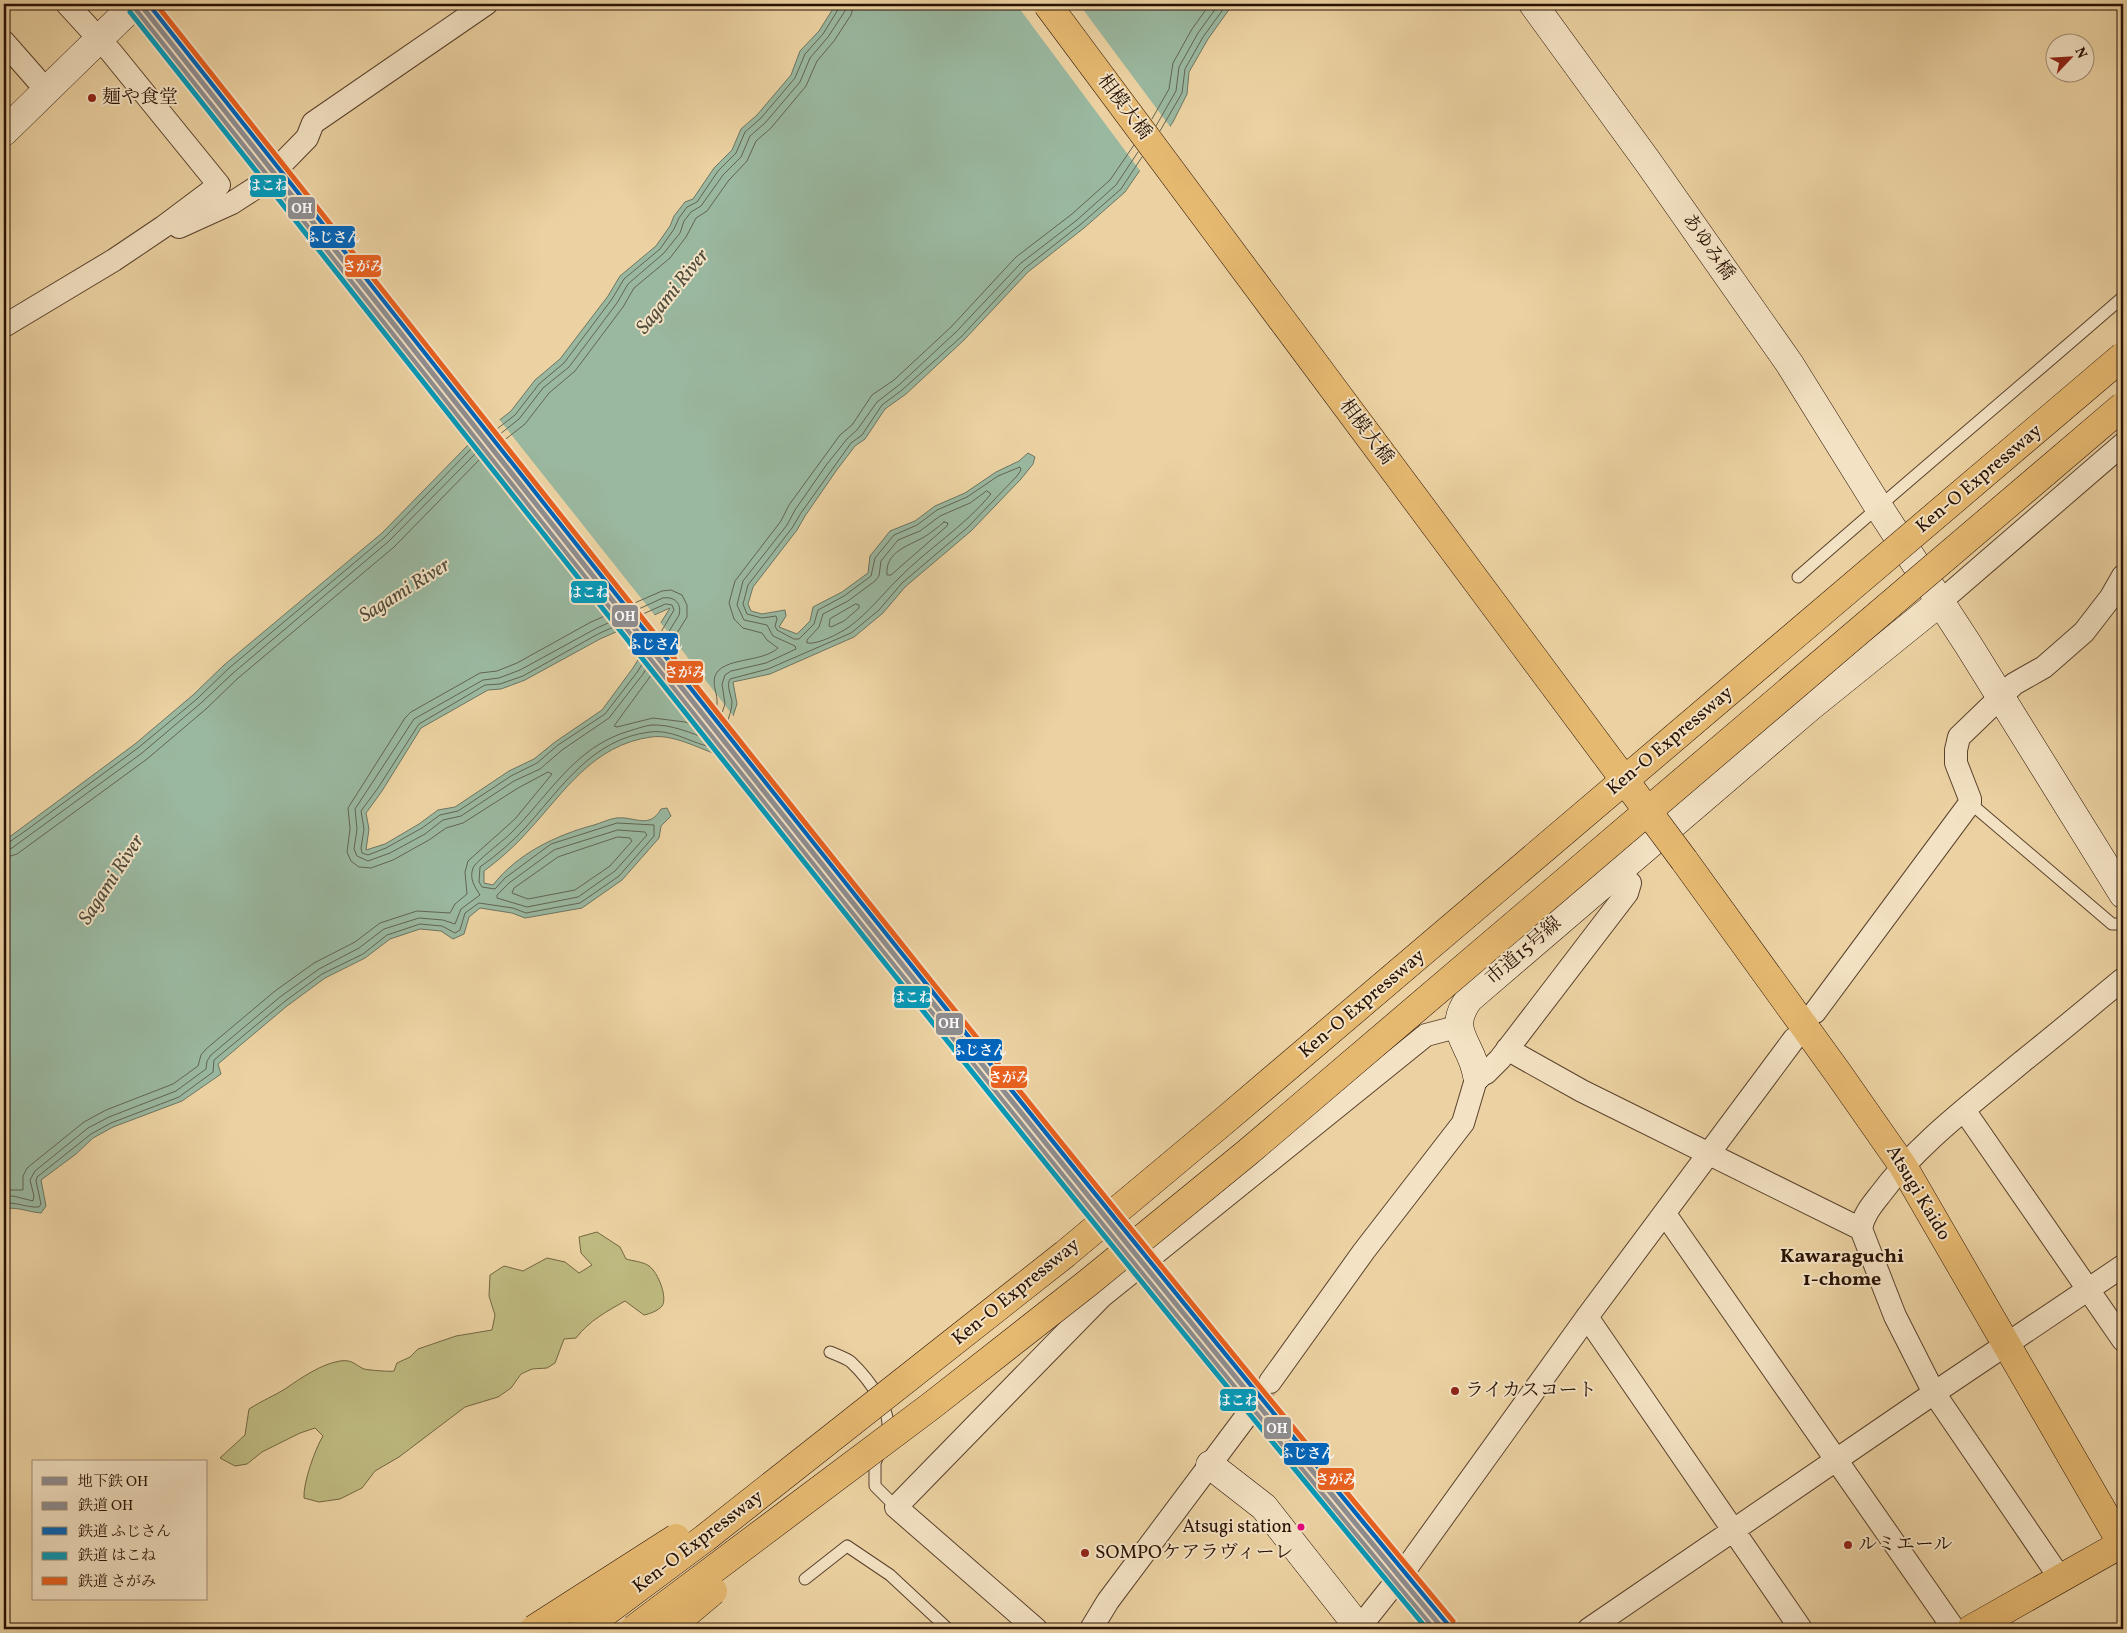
<svg xmlns="http://www.w3.org/2000/svg" width="2127" height="1633" font-family="Vollkorn,'Noto Serif JP',serif">
<style>
.green{fill:#beba80;stroke:#736642}
.water{fill:#9ab8a0;stroke:#6c7562;fill-rule:evenodd}
.pier{fill:#ecd2a2}
.lines{fill:none;stroke-linecap:round;stroke-linejoin:round}
.shore{stroke:#616452;stroke-width:1}
.street-tunnel{stroke:#c5ab82;stroke-width:22;stroke-dasharray:22 11;stroke-linecap:butt}
.lane-casing{stroke:#59412c;stroke-width:13}
.street-casing{stroke:#59412c;stroke-width:24}
.secondary-casing{stroke:#281104;stroke-width:29}
.primary-casing{stroke:#281104;stroke-width:29}
.lane{stroke:#f3e2c3;stroke-width:11}
.street{stroke:#f3e2c3;stroke-width:22}
.secondary{stroke:#f3e2c3;stroke-width:28}
.primary{stroke:#e6b971;stroke-width:28}
.primary-bridge-casing{stroke:#281104;stroke-width:29;stroke-linecap:butt}
.highway-bridge-casing{stroke:#281104;stroke-width:29;stroke-linecap:butt}
.primary-bridge{stroke:#e6b971;stroke-width:28}
.highway-bridge{stroke:#e6b971;stroke-width:28}
.rail-1-casing{stroke:#f3e2c3;stroke-width:9}
.rail-2-casing{stroke:#f3e2c3;stroke-width:9}
.rail-3-casing{stroke:#f3e2c3;stroke-width:9}
.rail-4-casing{stroke:#f3e2c3;stroke-width:9}
.rail-1{stroke:#8e8e91;stroke-width:5}
.rail-2{stroke:#0065bd;stroke-width:5}
.rail-3{stroke:#049aba;stroke-width:5}
.rail-4{stroke:#e86120;stroke-width:5}
.metro-1-casing{stroke:#f3e2c3;stroke-width:9}
.metro-1{stroke:#8e8e91;stroke-width:5}
.poi-dot{fill:#8f2418;stroke:#f3e2c3;stroke-width:2}
.bus-dot{fill:#e5007d;stroke:#f3e2c3;stroke-width:2}
.labels{text-anchor:middle;dominant-baseline:central;stroke-width:4;stroke-linejoin:round;paint-order:stroke}
.bus-label{font-size:18px;fill:#281104;stroke:#f3e2c3;text-anchor:end}
.poi-label{font-size:19px;fill:#281104;stroke:#f3e2c3;text-anchor:start}
.street-label{font-size:19px;fill:#281104;stroke:#f3e2c3}
.water-label{font-size:20px;font-style:italic;fill:#504b3b;stroke:#f3e2c3}
.neighbourhood-label{font-size:20px;font-weight:bold;fill:#281104;stroke:#f3e2c3}
.line-badge{stroke:#f3e2c3;stroke-width:2}
.badge-label{font-size:14px;text-anchor:middle;font-weight:bold;fill:#fff}
</style>
<rect width="100%" height="100%" fill="#ecd2a2"/>
<filter id="stains"><feTurbulence type="fractalNoise" baseFrequency=".004" numOctaves="4"/><feColorMatrix values="0 0 0 0 .2 0 0 0 0 .09 0 0 0 0 .02 0 0 0 .5 -.17"/></filter>
<radialGradient id="worn" r=".72"><stop offset=".6" stop-color="#630" stop-opacity="0"/><stop offset="1" stop-color="#630" stop-opacity=".3"/></radialGradient>
<path class="green" d="M597,1232L620,1247L626,1259C633,1261 644,1262 649,1266C658,1272 668,1298 662,1306C658,1311 649,1314 644,1315L625,1301C606,1312 590,1320 576,1338L564,1339L555,1363L547,1368L532,1369L521,1374L511,1388L498,1397L465,1407L399,1457L375,1471L362,1488L340,1499L319,1502L304,1498C303,1483 315,1449 323,1436L315,1428L300,1433L262,1452L247,1464L235,1466L220,1458L245,1435L249,1409C261,1401 274,1396 285,1389C301,1378 321,1364 340,1361C352,1359 355,1365 364,1369C368,1370 391,1372 394,1371L397,1363L410,1357L418,1349L456,1336L492,1330L495,1315L489,1296L490,1275L504,1266L523,1271L547,1258L565,1262L579,1273L592,1265L581,1253L579,1237Z"/>
<path class="water" d="M836,4H1233L1208,39L1189,72L1187,94L1173,122L1125,192L1084,228L1028,272L964,340L906,394L885,409L865,439L855,446L836,471L805,516L797,530L753,587L748,604L751,611L762,614L785,610L786,616L779,627L797,634L810,621L813,607L842,592L868,573L870,556L890,531L915,521L935,506L965,493L996,472L1019,461L1028,453L1035,457L1033,464L1021,479L971,531L905,587L883,613L854,637L770,674L733,682L737,704L724,743L713,753C694,746 671,734 651,737C593,745 565,791 529,830C515,846 500,859 484,871V883L493,885C517,854 556,835 594,825C601,823 609,819 616,818C635,816 649,830 661,809L667,808L671,816L661,826L659,838L622,880L582,908L525,918L512,913L480,908L469,917L464,934L453,939L441,931L420,929L390,939L365,958L325,978L287,1006L218,1064L221,1074L182,1101L113,1127L93,1138L76,1154L41,1180L46,1206L41,1213C28,1212 16,1206 4,1209V841L135,744L193,695L224,665L382,533L468,445L511,411L535,380L560,359L608,296L620,276L656,246L670,226L674,216L685,202L693,199L714,168L732,150L741,129L757,115L791,75L800,51L819,31ZM670,608L633,668L602,710L555,742L534,759L509,771L455,807L438,810L419,824L385,844L366,850L369,829L366,813L382,791L421,728L488,690L501,689L525,680L600,639Z"/>
<path class="pier" d="M1016,4H1079L1171,128L1141,172Z
M498,418L656,617L626,631L473,438Z
M660,622L735,718L727,744L720,750L641,650Z"/>
<g class="lines">
<path class="shore" d="M1152,119L1169,89L1173,63L1192,29L1210,4
M1156,126L1176,91L1179,67L1198,33L1219,4
M1160,131L1182,93L1185,69L1203,37L1227,4
M987,491L991,494C964,527 927,549 898,579C881,596 869,612 849,627C840,633 818,645 807,643V640L819,627L823,614L848,601L875,581L879,576L881,561L898,540L920,531L940,516L970,503Z
M944,522L948,523L947,526L891,575H887C885,551 909,546 924,537C931,533 938,527 944,522Z
M663,598C675,596 682,604 679,615L643,674L609,718L562,750L540,769L514,781L461,816L443,820L425,834L390,853L368,861L357,856L354,849L357,829L355,809L414,719L483,680L499,678L520,670L595,629Z
M666,604L672,605L674,610L638,671L605,714L558,745L537,763L511,776L458,811L440,815L422,828L386,848L368,855L362,853L361,848L364,829L361,811L378,788L419,724L485,685L500,684L523,676L598,634Z
M856,604L859,605V608L844,621L831,627L829,626L830,619Z
M618,830L645,832L647,835L615,871L578,897L527,907L497,898V895L509,883L554,850Z
M618,837L630,838L632,841L610,866L575,890L528,899L512,893L514,888L558,857Z
M4,844L8,843L28,829L138,748L197,699L228,669L385,537L471,449L515,415L539,384L564,363L612,299L624,279L660,249L674,229L679,218L687,207L697,202L718,171L736,153L745,132L761,118L795,78L805,54L823,34L839,8L840,4
M4,851L12,848L142,753L201,703L232,674L389,541L475,454L519,419L543,388L569,367L617,303L628,284L664,253L680,233L684,221L691,212L701,206L723,175L741,157L750,136L765,123L800,82L810,58L828,37L845,11L846,4
M4,858L17,854L147,759L206,709L237,679L394,547L480,459L525,424L549,393L575,371L623,307L634,288L670,258L686,237L696,218L707,211L729,180L747,161L756,141L771,128L806,86L817,61L834,41L851,15L854,4
M4,1190H23V1176L27,1168L84,1122L106,1110L173,1084L198,1066L201,1055L206,1049L275,991L314,963L355,942L380,923L417,911L450,913L455,904L467,894L465,872L468,861L515,819L552,774L548,772L518,788L463,823L446,828L429,840L393,860L371,868L359,867L351,861L347,852L350,829L348,808L405,718L411,712L480,673L497,671L517,663L591,622L662,591L671,590L682,595L687,605V617L649,678L614,726L617,727L653,718L685,722L709,730C712,722 717,712 717,704C718,694 712,686 715,676C722,657 762,663 778,648L767,640L762,633L743,628L734,619L729,603L735,581L781,521L789,505L840,435L852,425L872,395L894,380L951,327L1016,257L1072,214L1110,180L1134,145
M4,1197L13,1196L33,1201L34,1196L30,1180L35,1171L88,1128L109,1117L176,1091L206,1069L207,1061L211,1055L280,997L319,969L359,948L384,929L419,918L443,920L455,924L461,909L480,895C475,887 469,879 473,868C475,862 503,841 510,834C548,797 574,747 629,731C636,729 644,726 651,725C671,724 691,733 710,740L714,737L725,704L722,684L725,675L731,671L766,663L796,649L795,646L773,636L767,625L744,620L737,605L743,581L787,525L795,510L827,464L847,439L857,430L877,402L899,385L956,332L1021,263L1077,220L1116,185L1138,152
M4,1204C16,1201 26,1208 39,1207L41,1204L36,1181L37,1177L91,1134L111,1123L179,1097L213,1072L214,1060L284,1002L322,974L363,954L387,935L420,924L442,926L455,933L460,930L465,913L479,903L513,908L526,913L580,903L619,876L654,836V825L617,823L551,844L505,878L495,889L482,887L479,882L480,867C497,855 512,842 526,827C562,787 592,739 650,732C674,729 694,745 713,747C721,740 732,714 732,702C731,694 726,686 730,679L768,669L851,633L879,610L902,583L968,527L1017,476L1021,470L1020,467L998,476L967,497L937,510L917,525L894,535L875,558L871,576L844,596L818,610L814,624L799,639H794L777,630L775,626L777,619L776,616L762,618L747,614L743,604L748,585L792,528L801,513L851,443L862,435L882,405L902,390L961,337L1025,268L1081,224L1121,189L1142,157"/>
<path class="street-tunnel" d="M1245,1418L1270,1382"/>
<g class="lane-casing">
<path id="lane" d="M1798,577C1905,483 2015,391 2123,297
M1970,803L2112,924H2123
M830,1352C837,1355 846,1358 851,1362C867,1377 896,1414 886,1436
M880,1451L875,1463V1486L896,1507
M805,1579L847,1546L890,1575L948,1629"/>
</g>
<g class="street-casing">
<path id="street" d="M4,42L47,91
M179,227L232,203L263,183L307,138L313,123L486,4
M4,326L114,260L163,227L219,185L111,52L67,4
M1940,602L2123,444
M1815,1012L1970,803V799L1956,763V750L1959,737L2014,684L2044,667L2084,632L2111,597L2123,576
M1507,1049L1582,1091L1861,1229
M1964,1110L2123,1340
M1665,1214L1954,1629
M1587,1317L1801,1629
M1270,1382L1364,1251L1463,1123L1477,1076L1486,1073L1500,1059L1627,893L1630,883
M1405,1570L1587,1317L1794,1039
M2060,1578L1934,1393L1895,1316L1861,1229C1863,1216 1871,1206 1879,1196C1918,1143 1973,1103 2023,1061C2057,1034 2090,1006 2123,979
M1359,1628L1398,1579
M1036,1629L896,1507L1101,1297L1426,1035L1449,1029L1458,1024
M1091,1629L1108,1601L1245,1418
M1589,1629L1934,1393L2123,1266"/>
</g>
<g class="secondary-casing">
<path id="secondary" d="M1533,4L1648,162L1789,363L1878,506L1969,646L2123,894
M4,132L135,4
M1477,1076C1472,1042 1445,1032 1469,999L1810,707L1940,602
M1210,1465L1264,1507L1360,1629"/>
</g>
<g class="primary-casing">
<path id="primary" d="M1684,860L1838,1073L1903,1166L2122,1544
M1971,1629L2123,1543"/>
</g>
<use href="#lane" class="lane"/>
<use href="#street" class="street"/>
<use href="#secondary" class="secondary"/>
<use href="#primary" class="primary"/>
<g class="primary-bridge-casing">
<path id="primary-bridge" d="M1047,4L1684,860"/>
</g>
<g class="highway-bridge-casing">
<path id="highway-bridge" d="M534,1629L676,1538
M583,1629L705,1538L1065,1254L1224,1121L2123,356
M634,1629L931,1406L1089,1282L1248,1152L2123,406
M668,1629L713,1591"/>
</g>
<use href="#primary-bridge" class="primary-bridge"/>
<use href="#highway-bridge" class="highway-bridge"/>
<g class="rail-1-casing">
<path id="rail-1" d="M135,8C566,550 992,1096 1435,1629"/>
</g>
<g class="rail-2-casing">
<path id="rail-2" d="M148,4C578,546 1005,1092 1448,1625"/>
</g>
<g class="rail-3-casing">
<path id="rail-3" d="M130,12C560,553 985,1098 1427,1629"/>
</g>
<g class="rail-4-casing">
<path id="rail-4" d="M156,4C585,545 1011,1090 1453,1621"/>
</g>
<use href="#rail-1" class="rail-1"/>
<use href="#rail-2" class="rail-2"/>
<use href="#rail-3" class="rail-3"/>
<use href="#rail-4" class="rail-4"/>
<g class="metro-1-casing">
<path id="metro-1" d="M140,4C572,548 999,1095 1443,1629"/>
</g>
<use href="#metro-1" class="metro-1"/>
</g>
<g class="poi-dot">
<circle cx="92" cy="98" r="5"/>
<circle cx="1455" cy="1391" r="5"/>
<circle cx="1848" cy="1545" r="5"/>
<circle cx="1085" cy="1553" r="5"/>
</g>
<circle class="bus-dot" cx="1301" cy="1527" r="4.5"/>
<g class="labels">
<g class="bus-label">
<text x="1292" y="1527">Atsugi station</text>
</g>
<g class="poi-label">
<text x="102" y="98">麺や食堂</text>
<text x="1465" y="1391">ライカスコート</text>
<text x="1858" y="1545">ルミエール</text>
<text x="1095" y="1553">SOMPOケアラヴィーレ</text>
</g>
<g class="street-label">
<text transform="translate(1124 107) rotate(53)">相模大橋</text>
<text transform="translate(1708 247) rotate(55)">あゆみ橋</text>
<text transform="translate(1366 432) rotate(53)">相模大橋</text>
<text transform="translate(1979 479) rotate(-40)">Ken-O Expressway</text>
<text transform="translate(1670 741) rotate(-40)">Ken-O Expressway</text>
<text transform="translate(1524 951) rotate(-41)">市道15号線</text>
<text transform="translate(1362 1004) rotate(-40)">Ken-O Expressway</text>
<text transform="translate(1918 1193) rotate(59)">Atsugi Kaido</text>
<text transform="translate(1016 1292) rotate(-39)">Ken-O Expressway</text>
<text transform="translate(698 1542) rotate(-37)">Ken-O Expressway</text>
</g>
<g class="water-label">
<text transform="translate(673 292) rotate(-51)">Sagami River</text>
<text transform="translate(405 591) rotate(-32)">Sagami River</text>
<text transform="translate(112 880) rotate(-57)">Sagami River</text>
</g>
<g class="neighbourhood-label">
<text x="1842" y="1257">Kawaraguchi<tspan x="1842" dy="23">1-chome</tspan></text>
</g>
</g>
<g class="line-badge">
<rect x="249" y="174" width="38" height="24" rx="5" fill="#049aba"/>
<rect x="287" y="196" width="29" height="24" rx="5" fill="#8e8e91"/>
<rect x="309" y="225" width="47" height="24" rx="5" fill="#0065bd"/>
<rect x="344" y="254" width="38" height="24" rx="5" fill="#e86120"/>
<rect x="570" y="580" width="38" height="24" rx="5" fill="#049aba"/>
<rect x="611" y="604" width="28" height="24" rx="5" fill="#8e8e91"/>
<rect x="631" y="632" width="48" height="24" rx="5" fill="#0065bd"/>
<rect x="666" y="660" width="38" height="24" rx="5" fill="#e86120"/>
<rect x="893" y="985" width="38" height="24" rx="5" fill="#049aba"/>
<rect x="935" y="1012" width="29" height="24" rx="5" fill="#8e8e91"/>
<rect x="955" y="1038" width="48" height="24" rx="5" fill="#0065bd"/>
<rect x="990" y="1065" width="38" height="24" rx="5" fill="#e86120"/>
<rect x="1219" y="1388" width="38" height="24" rx="5" fill="#049aba"/>
<rect x="1263" y="1416" width="29" height="24" rx="5" fill="#8e8e91"/>
<rect x="1283" y="1442" width="47" height="24" rx="5" fill="#0065bd"/>
<rect x="1317" y="1467" width="38" height="24" rx="5" fill="#e86120"/>
</g>
<g class="badge-label">
<text x="268" y="190">はこね</text>
<text x="302" y="213">OH</text>
<text x="333" y="242">ふじさん</text>
<text x="363" y="271">さがみ</text>
<text x="589" y="597">はこね</text>
<text x="625" y="621">OH</text>
<text x="655" y="649">ふじさん</text>
<text x="685" y="677">さがみ</text>
<text x="912" y="1002">はこね</text>
<text x="949" y="1028">OH</text>
<text x="979" y="1055">ふじさん</text>
<text x="1009" y="1082">さがみ</text>
<text x="1238" y="1405">はこね</text>
<text x="1277" y="1433">OH</text>
<text x="1307" y="1458">ふじさん</text>
<text x="1336" y="1484">さがみ</text>
</g>
<rect width="2127" height="1633" fill="none" stroke="#ecd2a2" stroke-width="20"/>
<rect x="5" y="5" width="2117" height="1623" fill="none" stroke="#281104" stroke-width="2.5"/>
<rect x="10" y="10" width="2107" height="1613" fill="none" stroke="#281104"/>
<rect x="32" y="1460" width="175" height="140" fill="#f3e2c3" stroke="#a28e77"/>
<rect x="42" y="1477" width="25" height="8" fill="#8e8e91" stroke="#a28e77"/>
<text x="78" y="1486" font-size="15" fill="#281104">地下鉄 OH</text>
<rect x="42" y="1502" width="25" height="8" fill="#8e8e91" stroke="#a28e77"/>
<text x="78" y="1510" font-size="15" fill="#281104">鉄道 OH</text>
<rect x="42" y="1527" width="25" height="8" fill="#0065bd" stroke="#a28e77"/>
<text x="78" y="1536" font-size="15" fill="#281104">鉄道 ふじさん</text>
<rect x="42" y="1552" width="25" height="8" fill="#049aba" stroke="#a28e77"/>
<text x="78" y="1560" font-size="15" fill="#281104">鉄道 はこね</text>
<rect x="42" y="1577" width="25" height="8" fill="#e86120" stroke="#a28e77"/>
<text x="78" y="1586" font-size="15" fill="#281104">鉄道 さがみ</text>
<g transform="translate(2070 58) rotate(65)"><circle r="24" fill="#f3e2c3" stroke="#a28e77"/>
<path d="M0-4L9 19L0 12L-9 19Z" fill="#8f2418"/>
<text y="-8" font-size="14" font-weight="bold" text-anchor="middle" fill="#281104">N</text>
</g>
<rect width="100%" height="100%" filter="url(#stains)"/>
<rect width="100%" height="100%" fill="url(#worn)"/>
</svg>
